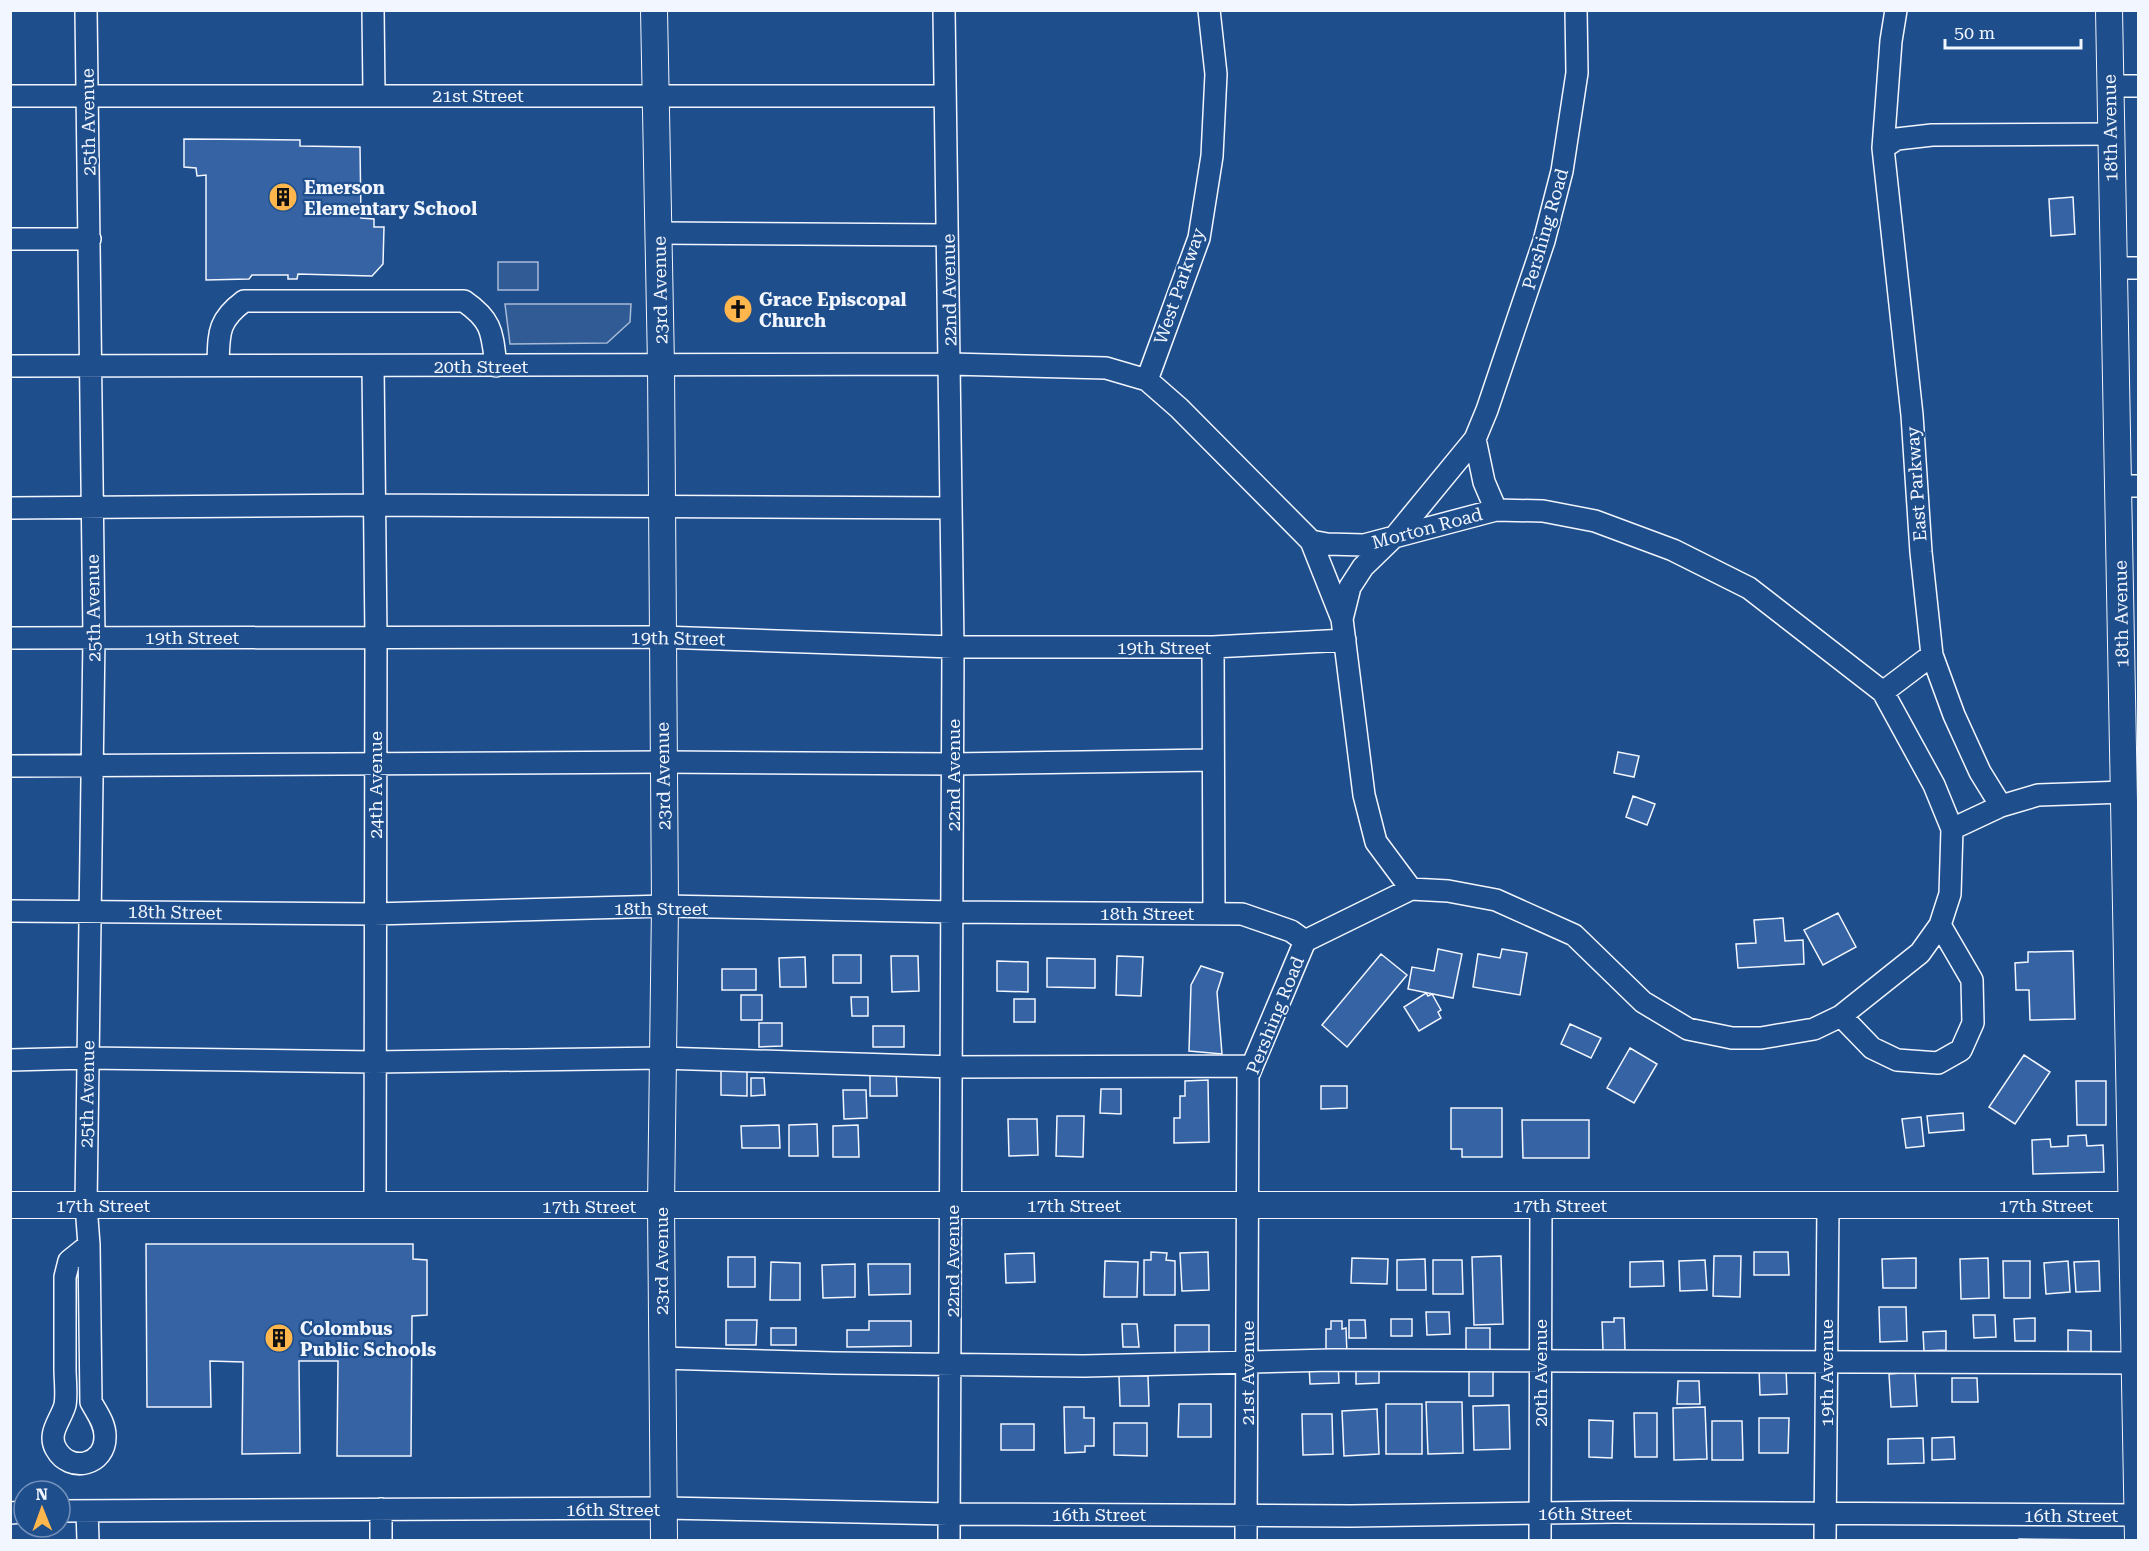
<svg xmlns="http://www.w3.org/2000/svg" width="2149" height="1551" font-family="'Roboto Serif',serif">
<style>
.green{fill:#305b95;stroke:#a8bbd7;stroke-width:1.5}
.building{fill:#3563a3;stroke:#f2f6ff;stroke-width:1.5}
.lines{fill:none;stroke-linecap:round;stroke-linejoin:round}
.minor-casing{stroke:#f2f6ff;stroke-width:24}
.major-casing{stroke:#f2f6ff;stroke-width:28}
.minor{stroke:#1f4e8c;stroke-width:21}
.major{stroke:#1f4e8c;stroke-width:26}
.labels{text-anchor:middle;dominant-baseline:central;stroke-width:4.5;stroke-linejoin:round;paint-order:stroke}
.street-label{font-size:18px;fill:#f2f6ff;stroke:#1f4e8c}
.poi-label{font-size:18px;font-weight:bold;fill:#f2f6ff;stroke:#1f4e8c;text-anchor:start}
</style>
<rect width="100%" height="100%" fill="#1f4e8c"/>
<path class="green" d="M498,262H538V290H498Z
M505,304H631L630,322L607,343L510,344Z"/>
<path class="building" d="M184,139L300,140V146L360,147L361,218L374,219V227H384L383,264L372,276L298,274L297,279H288V275H252L249,279L206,280V175L197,176L196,168L184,167Z
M2073,197L2075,234L2051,236L2049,199Z
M1618,752L1639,756L1634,777L1614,773Z
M1633,796L1655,804L1647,825L1626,817Z
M1838,913L1856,947L1823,965L1804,930Z
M1783,918L1785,941L1803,940L1804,964L1738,968L1736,944L1756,943L1754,920Z
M1438,949L1462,954L1453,998L1408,989L1412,967L1434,971Z
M1502,949L1527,953L1520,995L1473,987L1478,954L1500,958Z
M2073,951L2075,1019L2030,1020L2029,990H2016L2015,963L2028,962V952Z
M1381,954L1407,975L1347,1047L1322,1025Z
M833,955H861V983H833Z
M891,956H918L919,991L892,992Z
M1117,956L1143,957L1141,996L1116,995Z
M805,957L806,987H780L779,958Z
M1047,958L1095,959V988L1047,987Z
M997,961L1028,962V992L997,991Z
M1201,966L1223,973L1217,992L1222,1054L1189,1051L1191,985Z
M722,969H756V990H722Z
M1426,993L1428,996L1432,994L1441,1010L1438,1012L1441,1018L1419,1031L1404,1007Z
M741,995H762V1020H741Z
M851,997H868V1016H852Z
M1014,999H1035V1022H1014Z
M759,1023H782V1046L759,1047Z
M1570,1024L1601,1038L1591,1058L1561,1044Z
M873,1026H904V1047H873Z
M1630,1048L1657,1064L1634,1103L1607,1088Z
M2024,1055L2050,1072L2015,1124L1989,1107Z
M870,1068H896L897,1096H870Z
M721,1069H747V1096L721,1095Z
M751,1078H764L765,1095L751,1096Z
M1208,1080L1209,1142L1174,1143V1118H1180V1096H1185V1081Z
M2076,1081H2106V1125H2077Z
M1321,1086H1347V1108L1321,1109Z
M1101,1089H1121V1114L1100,1113Z
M843,1090H866L867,1118L844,1119Z
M1451,1108H1502V1157H1462V1149H1451Z
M1963,1113L1964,1130L1929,1133L1927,1116Z
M1057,1116H1084L1083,1157L1056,1156Z
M1921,1117L1924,1146L1906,1148L1902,1119Z
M1008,1119H1037L1038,1155L1009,1156Z
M1522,1120H1589V1158H1523Z
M817,1124L818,1156H789V1125Z
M779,1125L780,1148H742L741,1126Z
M858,1125L859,1157H833V1126Z
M2086,1135L2087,1146L2103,1145L2104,1172L2033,1174L2032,1140L2050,1139L2051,1147L2068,1146V1136Z
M146,1244H413V1259L427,1260V1315L412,1316L411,1456H337L338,1361H299L300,1453L242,1454L243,1362L210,1361L211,1407H147Z
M1151,1252L1167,1253L1166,1260L1175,1261V1295H1144V1260H1151Z
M1208,1252L1209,1290L1182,1291L1180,1253Z
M1754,1252H1788L1789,1275H1754Z
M1034,1253L1035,1282L1006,1283L1005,1254Z
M1501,1256L1503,1324L1474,1325L1472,1257Z
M1714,1256H1741L1740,1297L1713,1296Z
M728,1257H755V1287H728Z
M1352,1258L1388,1259L1387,1284L1351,1283Z
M1916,1258V1288H1883L1882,1259Z
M1988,1258L1989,1298L1961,1299L1960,1259Z
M1425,1259L1426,1290H1397V1260Z
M1433,1260H1462L1463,1294H1433Z
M1705,1260L1707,1290L1680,1291L1679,1261Z
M1105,1261L1138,1262L1137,1297H1104Z
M1663,1261L1664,1286L1630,1287V1262Z
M2003,1261H2030V1298H2004Z
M2068,1261L2070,1292L2046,1294L2044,1263Z
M2099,1261L2100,1291L2076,1292L2074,1262Z
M771,1262L800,1263V1300H770Z
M855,1264V1297L823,1298L822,1265Z
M868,1264H910V1294L869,1295Z
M1879,1307H1906L1907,1341L1880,1342Z
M1426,1312H1449L1450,1334L1427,1335Z
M1973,1315H1995L1996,1337L1974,1338Z
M1614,1318H1624L1625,1350L1603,1351L1602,1322H1614Z
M2035,1318V1341H2015L2014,1319Z
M1391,1319H1412V1336H1391Z
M726,1320H757L756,1345H726Z
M1349,1320H1365L1366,1338H1349Z
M869,1321H911V1346L847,1347V1330H869Z
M1331,1321H1342V1329L1346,1328L1347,1354L1326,1355V1329H1331Z
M1122,1324H1137L1139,1347H1123Z
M1175,1325H1209V1357H1175Z
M771,1328H796V1345H771Z
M1466,1328H1490V1350L1466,1351Z
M2068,1330L2091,1331V1354H2068Z
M1946,1331V1350L1924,1351L1923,1332Z
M1338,1363L1339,1383L1310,1384L1309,1365Z
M1356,1366H1379V1383L1356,1384Z
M1469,1367H1493V1396H1469Z
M1786,1367L1787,1394L1760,1395L1759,1368Z
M1915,1372L1917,1406L1891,1407L1889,1374Z
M1119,1376H1148L1149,1406H1120Z
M1952,1378H1977L1978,1402H1952Z
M1678,1381H1699L1700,1404H1677Z
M1426,1402H1462L1463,1453L1428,1454Z
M1179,1404H1211V1437H1178Z
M1386,1404H1422V1454H1386Z
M1509,1405L1510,1449L1474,1450L1473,1406Z
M1064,1407H1084V1418H1094V1446H1085V1452L1065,1453Z
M1705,1407L1707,1459L1674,1460L1673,1408Z
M1377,1409L1379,1454L1344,1456L1342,1411Z
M1634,1413H1657V1457H1635Z
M1302,1414H1332L1333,1454L1303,1455Z
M1759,1418H1789L1788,1453H1759Z
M1589,1420L1613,1421L1612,1458L1589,1457Z
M1712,1421H1742L1743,1460H1712Z
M1114,1423H1147V1456L1114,1455Z
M1001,1424H1034V1450H1001Z
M1954,1437L1955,1459L1932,1460V1438Z
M1923,1438L1924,1463L1888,1464V1439Z
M2019,1539L2111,1540H2019Z"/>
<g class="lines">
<g class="minor-casing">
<path id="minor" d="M86,10L94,637L86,1205L89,1245L91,1402C97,1413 105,1423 105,1436C106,1465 70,1474 56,1449C47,1433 61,1420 65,1405C67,1394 65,1380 65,1369C65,1338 65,1307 65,1277L69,1261L89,1245
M373,10L374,94
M944,10L953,647L949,1540
M1896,10L1891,41L1883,148L1912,415L1921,552L1932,655L1954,715L1980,772L2001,806
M2109,86H2138
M10,96H945
M1883,148L1897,139L1932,135L2110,134
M659,233L947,235
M10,239H90
M2113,268H2138
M218,365C219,334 217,321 244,301H464C493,321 492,333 496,366
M10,366L951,364L1106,368L1147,380L1179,408L1311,541L1327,544L1364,545L1496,510L1543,511L1595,521L1673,550L1749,588L1883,692L1934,785L1952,829L1950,894L1940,925L1920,953L1841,1016L1814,1029L1761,1038H1732L1688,1029L1643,1002L1574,935L1496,900L1448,891L1411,889
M373,366L376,638L375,1205
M1147,380L1199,238L1212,156L1216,74L1209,10
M1475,439L1484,482L1496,510
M2118,486H2138
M10,508L374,505L951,508
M1342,619L1350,587L1363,567L1397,534L1475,439L1487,410L1544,241L1562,171L1577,73L1576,10
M10,638L661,637L953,647H1213L1345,640
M1213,647L1214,914
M1883,692L1932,655
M10,766L663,762L953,764L1212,760
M1952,829L2001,806L2038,795L2125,792
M10,911L374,914L665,906L953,912L1242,914L1291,931L1305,941
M1841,1016L1872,1048L1897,1060L1938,1063L1961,1050L1973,1023L1972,980L1940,925
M10,1060L87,1058L374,1062L661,1058L953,1067L1252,1066
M661,1358L834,1363L1084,1366L1332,1360L2138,1363
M60,1511L665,1508L949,1514L1351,1516L1614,1512L2138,1515
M87,1511L88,1540
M10,1513L24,1512
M381,1540V1509
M1246,1540L1248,1076L1305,941L1411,889L1376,842L1364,795L1342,619L1311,541
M1540,1540L1541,1205
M1825,1540L1828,1205"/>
</g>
<g class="major-casing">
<path id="major" d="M654,10L661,365L665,906L661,1206L664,1540
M2109,10L2138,1540
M10,1205H2138"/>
</g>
<use href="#minor" class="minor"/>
<use href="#major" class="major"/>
</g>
<defs>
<g id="building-disc" transform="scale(1.5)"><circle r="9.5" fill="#ffb74d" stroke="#1f4e8c"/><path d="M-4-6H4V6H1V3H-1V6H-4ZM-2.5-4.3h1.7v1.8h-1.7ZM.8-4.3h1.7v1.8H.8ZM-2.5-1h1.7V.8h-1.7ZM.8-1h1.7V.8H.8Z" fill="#111"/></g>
<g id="church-disc" transform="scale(1.5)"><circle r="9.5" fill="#ffb74d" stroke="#1f4e8c"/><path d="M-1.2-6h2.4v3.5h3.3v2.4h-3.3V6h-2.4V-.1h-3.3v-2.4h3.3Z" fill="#111"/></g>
</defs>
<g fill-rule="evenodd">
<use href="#building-disc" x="283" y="197"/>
<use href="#church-disc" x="738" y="309"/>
<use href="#building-disc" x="279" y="1338"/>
</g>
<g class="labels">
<g class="street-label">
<text x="478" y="95">21st Street</text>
<text transform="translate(88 122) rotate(-91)">25th Avenue</text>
<text transform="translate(2110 128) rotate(-91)">18th Avenue</text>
<text transform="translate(1545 229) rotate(-74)">Pershing Road</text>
<text transform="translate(1179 286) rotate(-71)">West Parkway</text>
<text transform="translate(660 290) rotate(-91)">23rd Avenue</text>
<text transform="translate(949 290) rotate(-91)">22nd Avenue</text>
<text x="481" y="366">20th Street</text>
<text transform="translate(1916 484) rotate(-94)">East Parkway</text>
<text transform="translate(1427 528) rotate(-15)">Morton Road</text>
<text transform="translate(93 608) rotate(-91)">25th Avenue</text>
<text transform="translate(2121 614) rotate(-91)">18th Avenue</text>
<text x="192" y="637">19th Street</text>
<text transform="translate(678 638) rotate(1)">19th Street</text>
<text x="1164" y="647">19th Street</text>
<text transform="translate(953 775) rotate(-90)">22nd Avenue</text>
<text transform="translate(663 776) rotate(-91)">23rd Avenue</text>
<text transform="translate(375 785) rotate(-90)">24th Avenue</text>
<text x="661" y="908">18th Street</text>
<text transform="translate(175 912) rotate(1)">18th Street</text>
<text x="1147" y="913">18th Street</text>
<text transform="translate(1275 1015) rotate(-68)">Pershing Road</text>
<text transform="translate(87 1094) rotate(-89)">25th Avenue</text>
<text x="103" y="1205">17th Street</text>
<text x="1074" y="1205">17th Street</text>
<text x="1560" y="1205">17th Street</text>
<text x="2046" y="1205">17th Street</text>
<text x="589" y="1206">17th Street</text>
<text transform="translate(661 1261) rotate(-90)">23rd Avenue</text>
<text transform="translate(952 1261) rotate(-90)">22nd Avenue</text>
<text transform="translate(1247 1373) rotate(-90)">21st Avenue</text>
<text transform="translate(1540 1373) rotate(-90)">20th Avenue</text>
<text transform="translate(1826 1373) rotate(-90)">19th Avenue</text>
<text x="613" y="1509">16th Street</text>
<text x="1585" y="1513">16th Street</text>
<text x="1099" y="1514">16th Street</text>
<text x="2071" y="1515">16th Street</text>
</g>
<g class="poi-label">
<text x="304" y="187">Emerson<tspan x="304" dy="21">Elementary School</tspan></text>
<text x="759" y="299">Grace Episcopal<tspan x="759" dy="21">Church</tspan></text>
<text x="300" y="1328">Colombus<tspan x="300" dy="21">Public Schools</tspan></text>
</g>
</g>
<rect width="2149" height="1551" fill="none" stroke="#f2f6ff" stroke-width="24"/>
<g transform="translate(42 1509) rotate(359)"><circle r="28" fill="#1f4e8c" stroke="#7391ba" stroke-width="1.5"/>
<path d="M0-4.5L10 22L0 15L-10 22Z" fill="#ffb74d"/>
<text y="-9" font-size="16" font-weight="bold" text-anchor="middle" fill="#f2f6ff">N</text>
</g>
<path d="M1945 39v9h136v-9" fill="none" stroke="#f2f6ff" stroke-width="3"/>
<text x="1954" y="39" font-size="18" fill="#f2f6ff" stroke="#1f4e8c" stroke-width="4.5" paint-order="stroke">50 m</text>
</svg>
